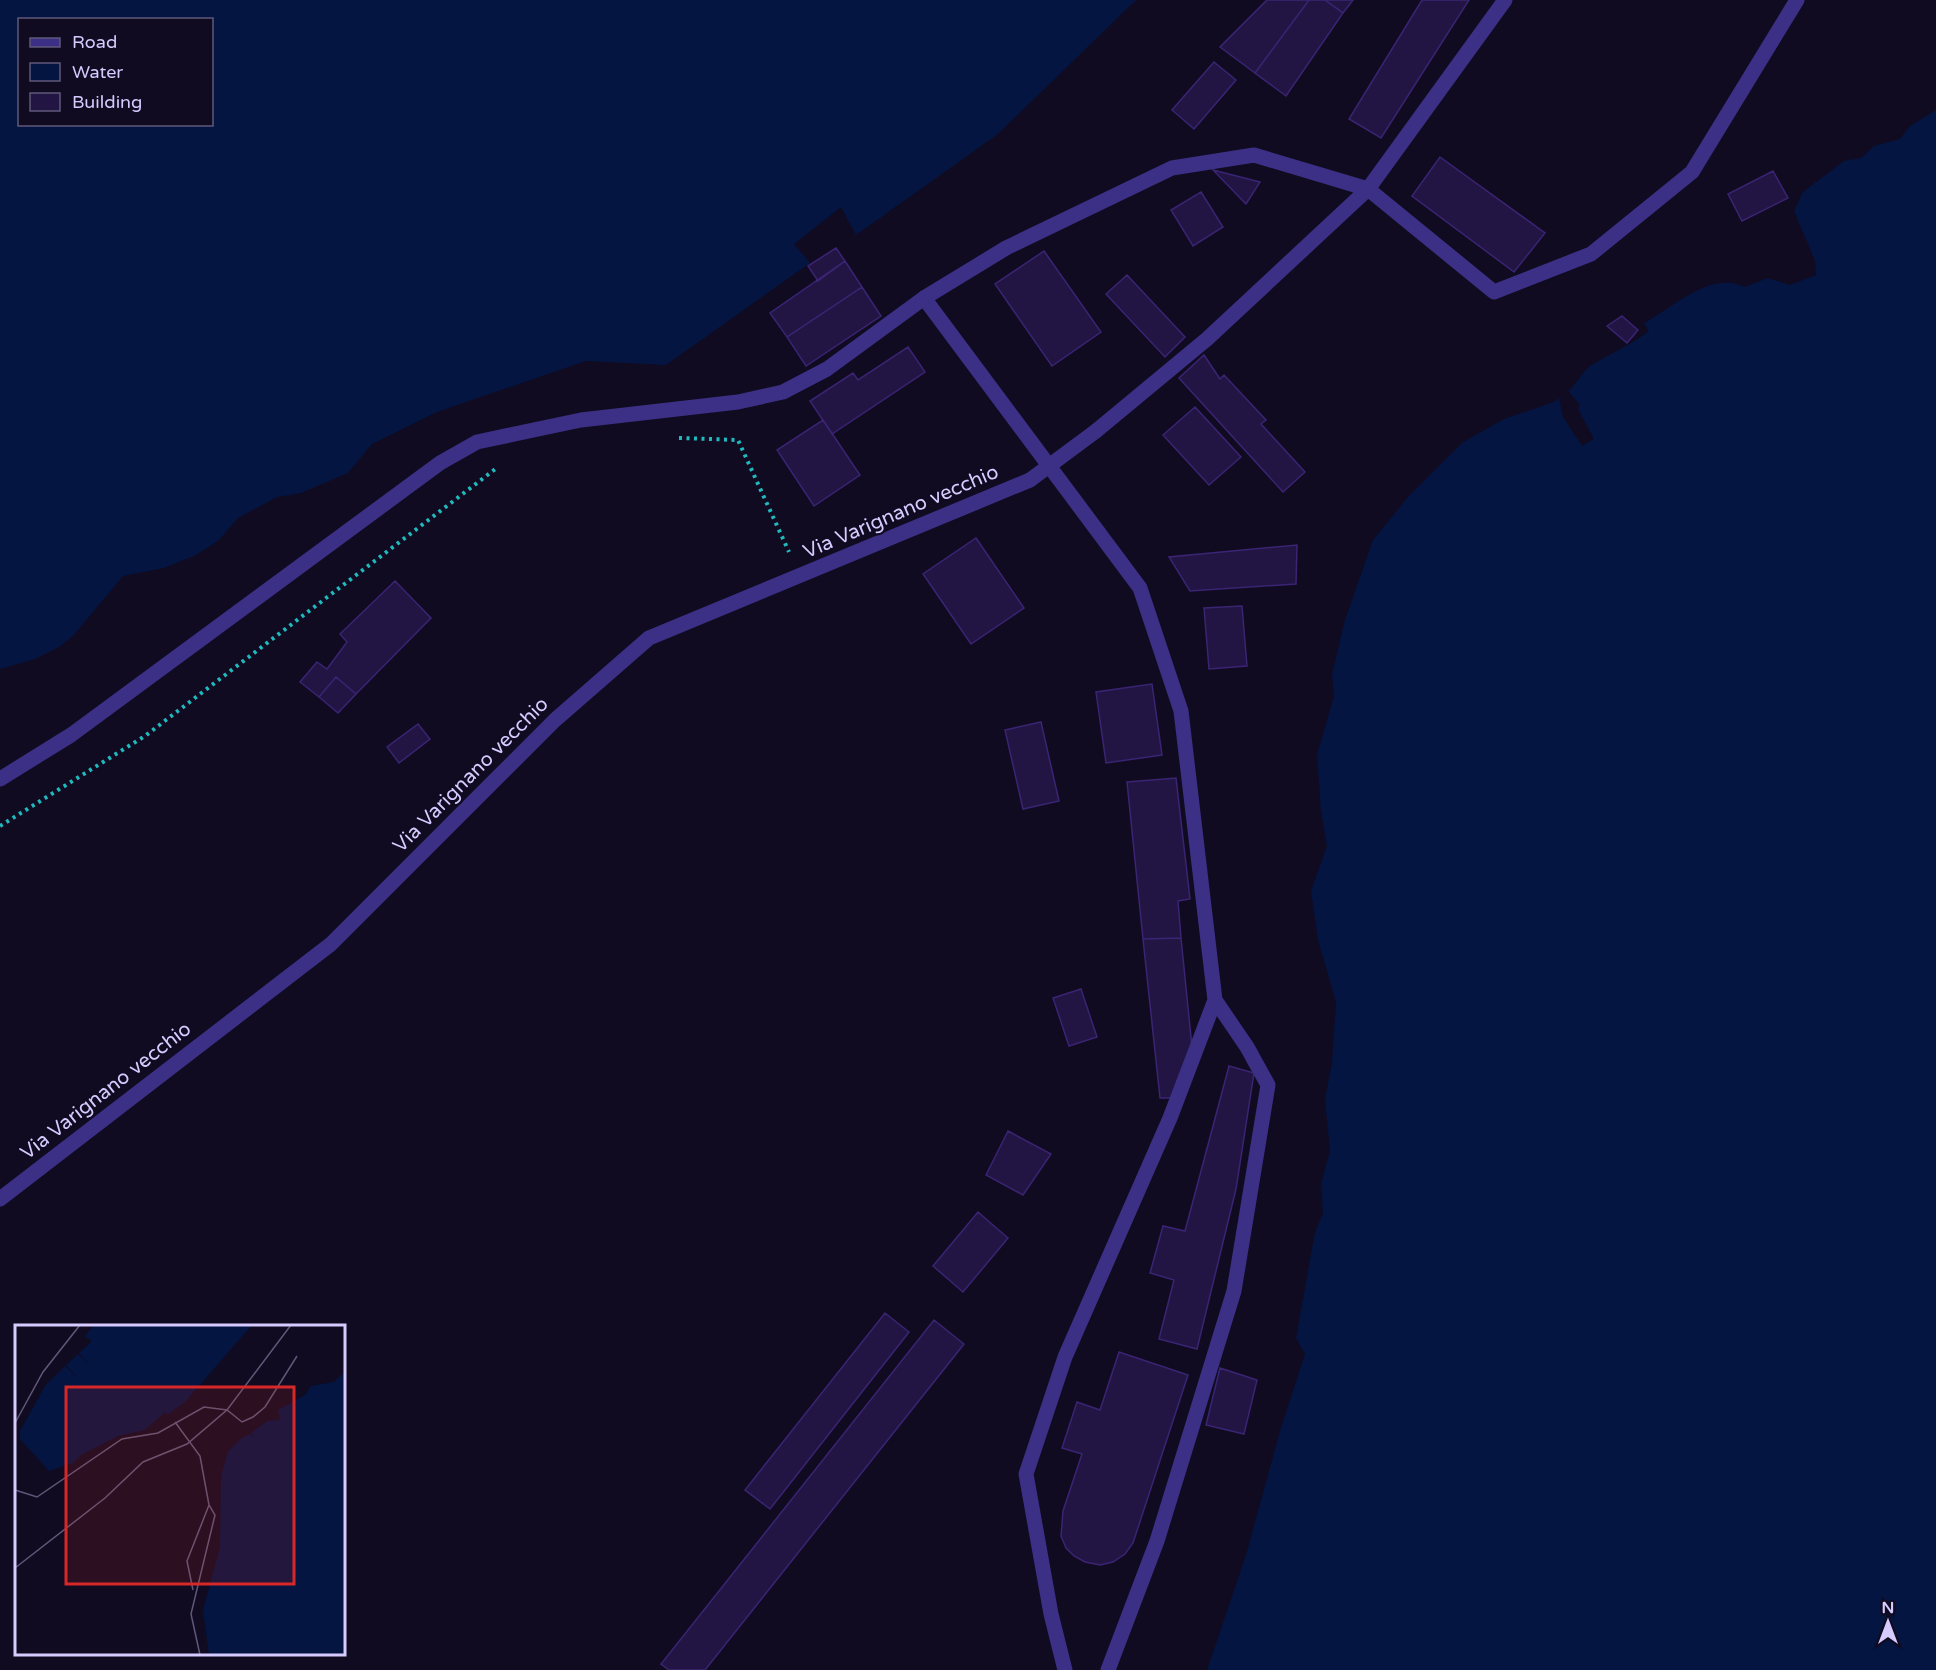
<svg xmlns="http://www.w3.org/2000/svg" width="1936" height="1670" font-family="'Varela Round',sans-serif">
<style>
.water{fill:#041541;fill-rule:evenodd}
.building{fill:#221544;stroke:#3a2473;stroke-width:1.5}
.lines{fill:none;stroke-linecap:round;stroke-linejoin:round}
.path{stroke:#20b9bd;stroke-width:4;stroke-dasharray:3 4.5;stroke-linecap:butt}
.service{stroke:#3b3085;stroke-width:15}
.minor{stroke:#3b3085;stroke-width:15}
.minor-bridge{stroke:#3b3085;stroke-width:15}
.labels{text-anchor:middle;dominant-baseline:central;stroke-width:4.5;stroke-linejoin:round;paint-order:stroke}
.street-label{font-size:20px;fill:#d5cbff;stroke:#100b21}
.inset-road{fill:none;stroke:#5f587a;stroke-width:1.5}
.view{fill:#d62828;fill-opacity:0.15;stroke:#d62828;stroke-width:3}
.inset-edge{fill:none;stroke:#d5cbff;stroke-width:3}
</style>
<rect width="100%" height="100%" fill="#100b21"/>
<path class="water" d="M0,0H1136L998,134L856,235L841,207L794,244L810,263L666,365L586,361L437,412L372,444L348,473L301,493L277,497L238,518L219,540L196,555L164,568L123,576L73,636L59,647L35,659L0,669ZM20,20H212V124H20Z
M1936,110V1670H1207L1246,1555L1280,1431L1305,1354L1296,1338L1315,1232L1323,1213L1321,1184L1330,1151L1325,1100L1332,1062L1336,1002L1318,940L1311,891L1327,846L1321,811L1317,755L1334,696L1332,674L1345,620L1373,540L1408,497L1463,442L1504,419L1554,402L1559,398L1563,417L1582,446L1594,439L1578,409L1580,405L1568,391C1577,384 1582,372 1590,366C1610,353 1630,346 1649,331L1644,323C1674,307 1710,270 1745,287L1768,278L1790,285L1816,275L1815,261L1794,211L1803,192L1844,161L1861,158L1874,146L1900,139L1910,126Z"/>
<path class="building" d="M1267,0H1309L1255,73L1220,47Z
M1309,0H1325L1343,13L1286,96L1255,73Z
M1325,0H1353L1343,13Z
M1422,0H1469L1381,138L1349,119Z
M1214,62L1236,80L1194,129L1172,110Z
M1440,157L1545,233L1514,272L1412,196Z
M1213,170L1260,182L1246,204Z
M1773,171L1788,198L1742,221L1728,194Z
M1201,192L1223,227L1193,246L1171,210Z
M836,248L845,261L818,281L808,266Z
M1044,251L1101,332L1052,366L995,284Z
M845,261L862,287L787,337L770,313Z
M1127,275L1185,337L1165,357L1106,294Z
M862,287L881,316L806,366L787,337Z
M1622,316L1638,330L1627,343L1607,326Z
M908,347L925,372L832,434L810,401L853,373L858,380Z
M1204,355L1220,379L1224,375L1266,420L1261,424L1305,472L1283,492L1179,378Z
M1195,407L1241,457L1209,485L1163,435Z
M823,420L860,475L814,506L777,450Z
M976,538L1024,608L971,644L923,574Z
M1297,545L1296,584L1190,591L1169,557Z
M395,581L431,618L356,694L336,677L319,697L300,682L317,662L327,669L347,642L340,634Z
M1242,606L1247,666L1209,669L1204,608Z
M336,677L356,694L338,713L319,697Z
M1152,684L1162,755L1106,763L1096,692Z
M1041,722L1059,801L1023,809L1005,730Z
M418,724L430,739L399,763L387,747Z
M1176,778L1190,899L1178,901L1181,938L1143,939L1127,782Z
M1181,938L1193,1057L1172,1098H1160L1143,939Z
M1081,989L1097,1037L1069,1046L1053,998Z
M1229,1066L1254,1073L1236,1189L1197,1349L1159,1339L1174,1280L1150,1273L1163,1226L1185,1231Z
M1008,1131L1051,1154L1023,1195L986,1175Z
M978,1212L1008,1238L963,1292L933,1266Z
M885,1313L909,1332L770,1509L745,1490Z
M934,1320L964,1344L705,1670H669L661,1664Z
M1119,1352L1188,1375L1133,1543L1125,1554L1113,1562L1100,1565L1085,1562L1074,1556L1066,1548L1061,1536L1063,1511L1082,1454L1062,1448L1077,1402L1100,1410Z
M1220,1368L1257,1380L1244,1434L1206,1425Z"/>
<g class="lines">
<path class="path" d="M679,438L738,440L789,552
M0,826L145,736L498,467"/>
<path class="service" d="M1368,189L1494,292L1591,254L1692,172L1797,0
M924,298L1140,588L1181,711L1215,1000L1247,1047L1268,1085L1234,1291L1157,1541L1108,1670
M1065,1670L1051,1614L1026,1474L1065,1357L1170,1118L1215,1000"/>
<path class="minor" d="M1096,431L1207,339L1368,189
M0,779L71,735L440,463L477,442L581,420L738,402L783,392L827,369L924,298L1006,248L1172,168L1254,155L1368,189L1505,0
M0,1199L331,944L555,720L649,638L1030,480"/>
<path class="minor-bridge" d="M1030,480L1096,431"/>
</g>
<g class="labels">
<g class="street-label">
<text transform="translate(901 512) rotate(-23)">Via Varignano vecchio</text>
<text transform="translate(471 775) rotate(-45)">Via Varignano vecchio</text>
<text transform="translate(106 1091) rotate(-38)">Via Varignano vecchio</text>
</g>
</g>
<g transform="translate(15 1325)">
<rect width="330" height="330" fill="#100b21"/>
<path d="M79,0H237L169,78L152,90L150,87L130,105L103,111L66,130L58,138L34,146L5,114V106L30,61L50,41L64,54L51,40L63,29L76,42L64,28L77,16L70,11ZM330,46V330H194L188,285L205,222L206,151L213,126L228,112L235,109L239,114L236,108L252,96L265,95L263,85L290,70L296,61L319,57Z" fill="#041541"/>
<path class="inset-road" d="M160,97L185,131L194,180L200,190L176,289L185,330M0,98L28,47L65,0M0,165L22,172L107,114L143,108L189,82L212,85L276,0M0,243L90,173L128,137L172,119L212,85L227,97L238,92L250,82L282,31M178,265L172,236L194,180"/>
<path class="view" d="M51,62H279V259H51Z"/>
<rect width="330" height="330" class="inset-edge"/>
</g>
<rect x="18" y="18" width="195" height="108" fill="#100b21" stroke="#5f587a" stroke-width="1.5"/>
<rect x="30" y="38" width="30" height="9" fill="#3b3085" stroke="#5f587a" stroke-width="1.5"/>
<text x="72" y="48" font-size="18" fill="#d5cbff">Road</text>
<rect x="30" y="63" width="30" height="18" fill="#041541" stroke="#5f587a" stroke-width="1.5"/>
<text x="72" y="78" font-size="18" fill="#d5cbff">Water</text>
<rect x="30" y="93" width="30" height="18" fill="#221544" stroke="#5f587a" stroke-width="1.5"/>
<text x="72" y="108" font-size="18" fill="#d5cbff">Building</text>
<g transform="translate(1888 1622)" stroke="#100b21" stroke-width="4.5" paint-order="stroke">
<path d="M0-4.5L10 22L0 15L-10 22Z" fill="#d5cbff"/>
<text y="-9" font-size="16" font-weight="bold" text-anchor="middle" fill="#d5cbff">N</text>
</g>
</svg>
